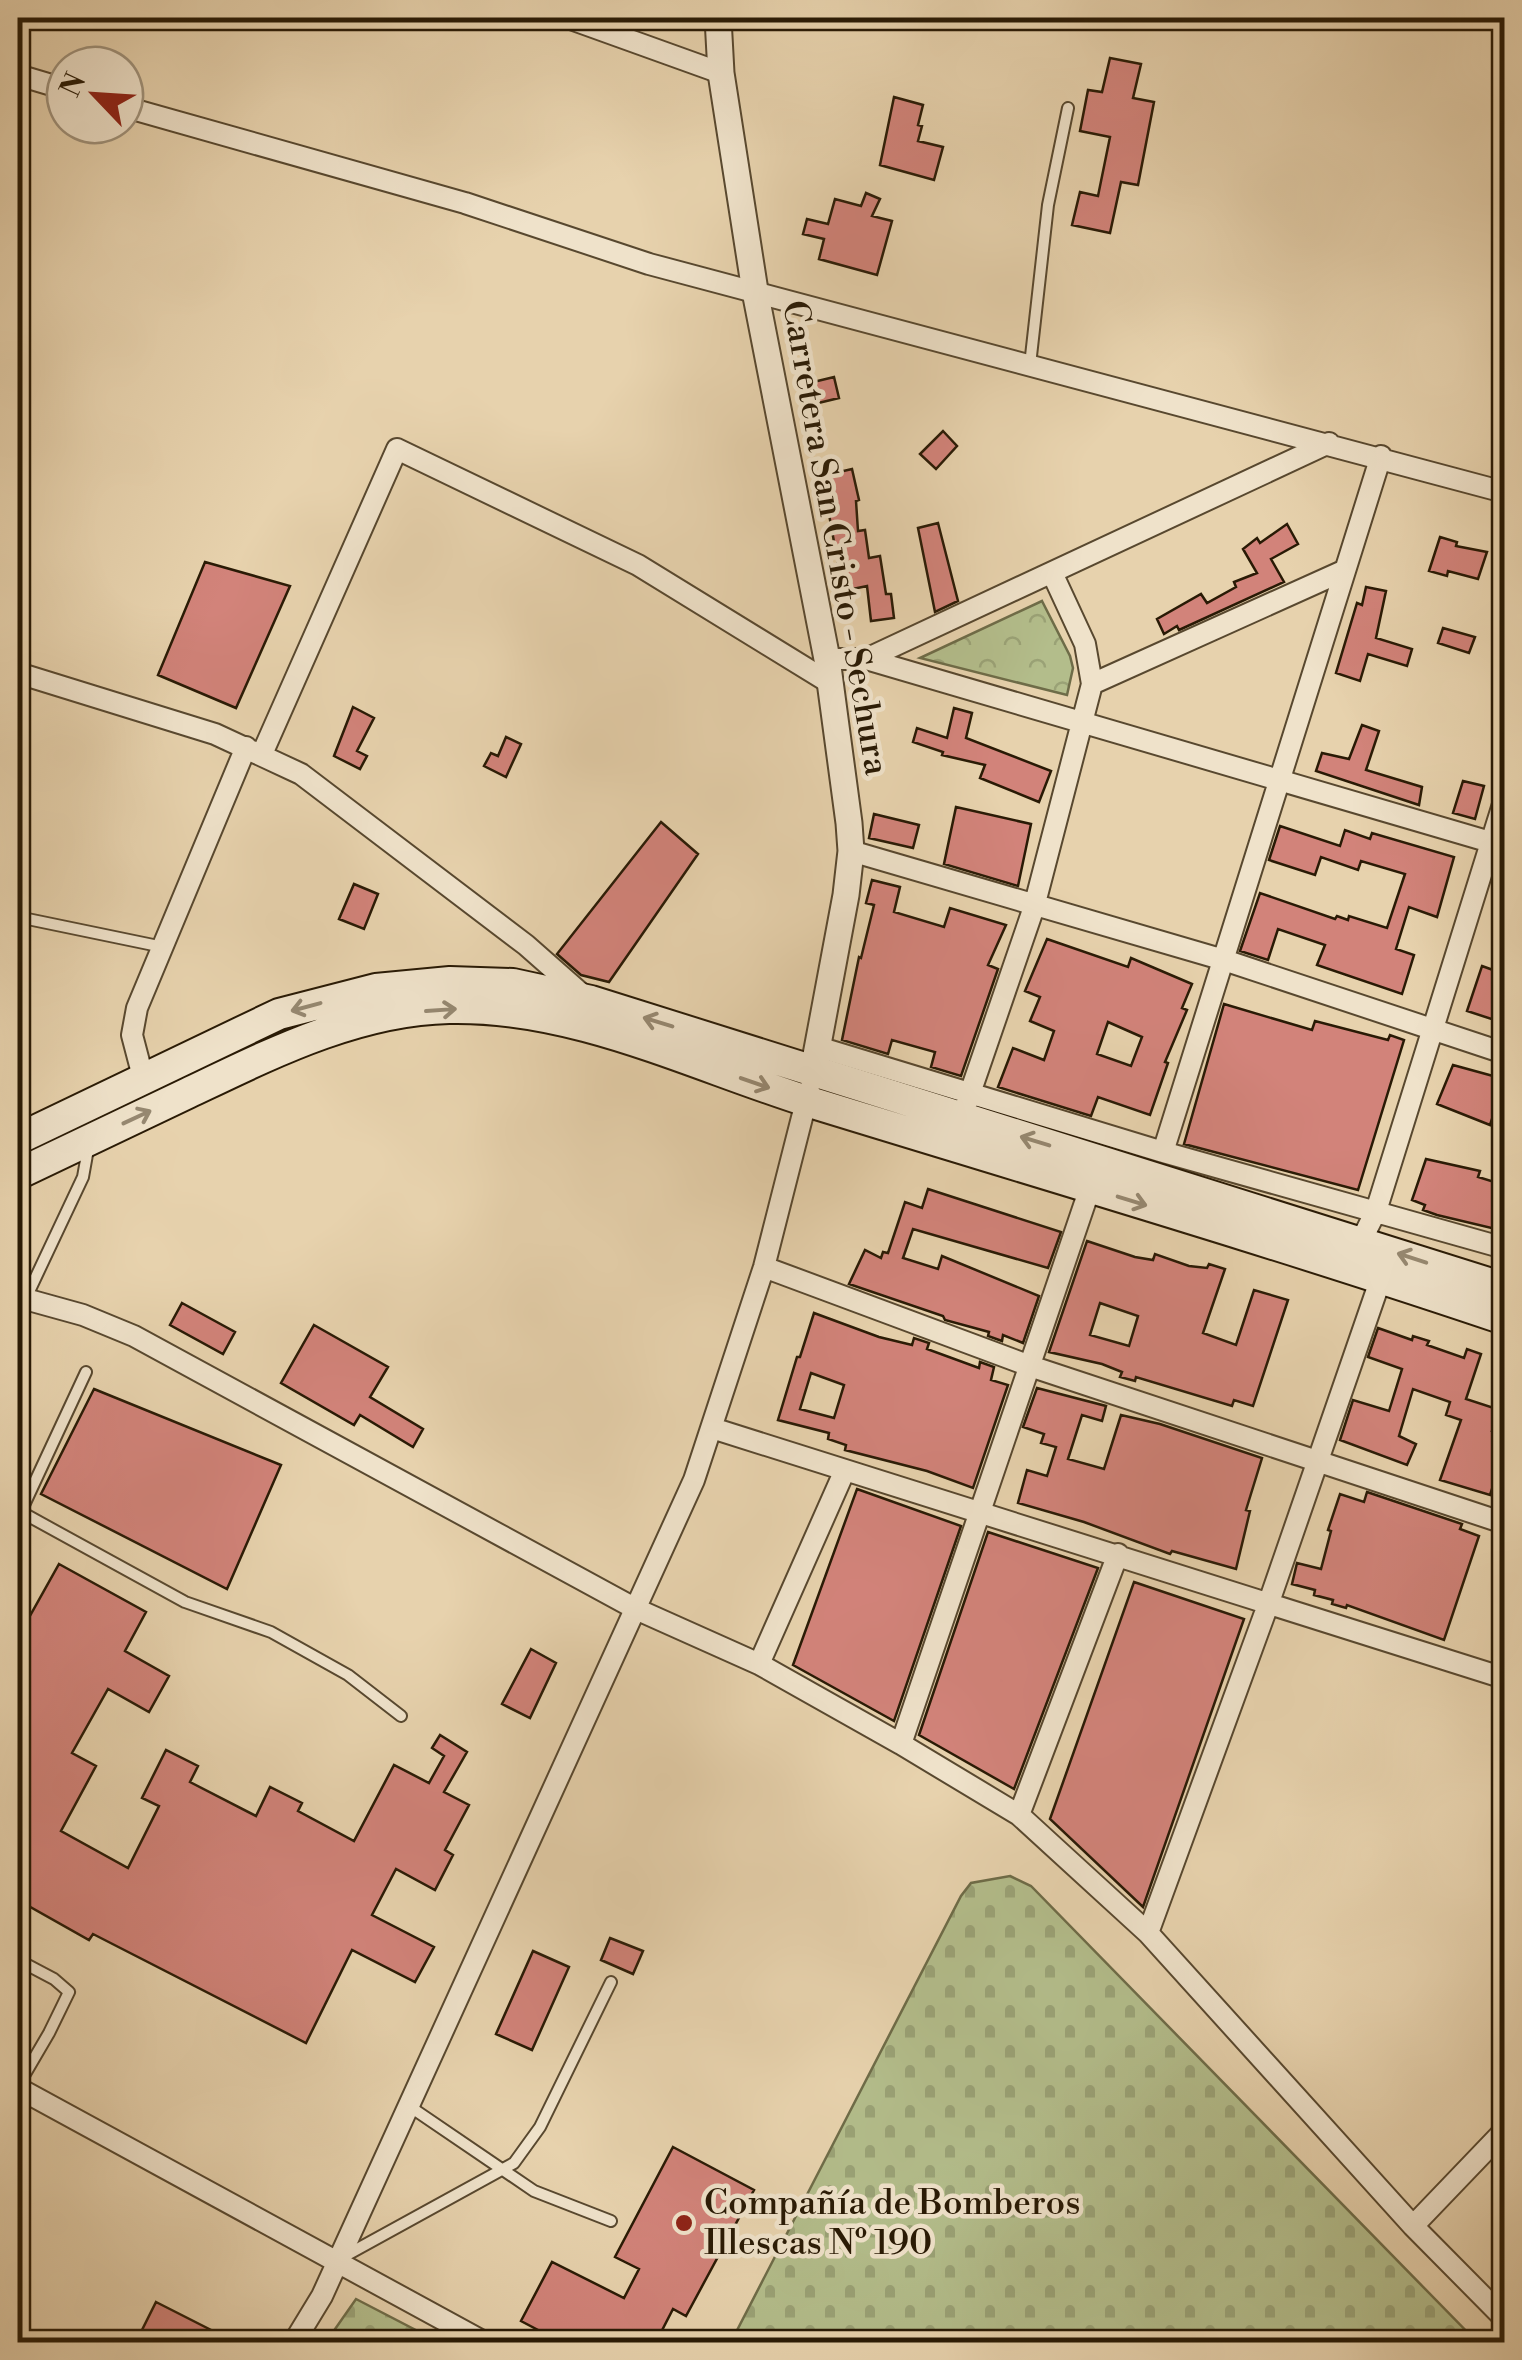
<svg xmlns="http://www.w3.org/2000/svg" width="1522" height="2360" font-family="'Libre Bodoni',serif">
<style>
.forest{fill:url(#forest-crowns);stroke:#6e6c48;stroke-width:2.5}
.cemetery{fill:url(#cemetery-stones);stroke:#6e6c48;stroke-width:2.5}
.building{fill:#d2837a;stroke:#291a05;stroke-width:2.5;fill-rule:evenodd}
.lines{fill:none;stroke-linecap:round;stroke-linejoin:round}
.service-casing{stroke:#58482f;stroke-width:14}
.minor-casing{stroke:#58482f;stroke-width:24}
.tertiary-casing{stroke:#58482f;stroke-width:29}
.secondary-casing{stroke:#291a05;stroke-width:34}
.service{stroke:#efe2ca;stroke-width:10}
.minor{stroke:#efe2ca;stroke-width:20}
.tertiary{stroke:#efe2ca;stroke-width:25}
.secondary{stroke:#efe2ca;stroke-width:30}
.oneway{stroke:#968871}
.poi-dot{fill:#8f2418;stroke:#efe2ca;stroke-width:4}
.labels{text-anchor:middle;dominant-baseline:central;stroke-width:9;stroke-linejoin:round;paint-order:stroke}
.street-label{font-size:35px;fill:#291a05;stroke:#efe2ca}
.poi-label{font-size:35px;fill:#291a05;stroke:#efe2ca;text-anchor:start}
</style>
<defs>
<pattern id="forest-crowns" width="20" height="18" patternUnits="userSpaceOnUse" patternTransform="scale(2.5)"><rect width="20" height="18" fill="#b3bd8b"/><path d="M2 6a3 3 0 1 1 6 0M12 15a3 3 0 1 1 6 0" fill="none" stroke="#9aa276"/></pattern>
<pattern id="cemetery-stones" width="16" height="16" patternUnits="userSpaceOnUse" patternTransform="scale(2.5)"><rect width="16" height="16" fill="#b3bd8b"/><path d="M2 7V4a2 2 0 0 1 4 0v3zM10 15v-3a2 2 0 0 1 4 0v3z" fill="#9aa276"/></pattern>
</defs>
<rect width="100%" height="100%" fill="#e7d2ad"/>
<filter id="stains"><feTurbulence type="fractalNoise" baseFrequency=".002" numOctaves="4"/><feColorMatrix values="0 0 0 0 .2 0 0 0 0 .09 0 0 0 0 .02 0 0 0 .5 -.17"/></filter>
<radialGradient id="worn" r=".72"><stop offset=".6" stop-color="#630" stop-opacity="0"/><stop offset="1" stop-color="#630" stop-opacity=".3"/></radialGradient>
<path class="forest" d="M1042,601L1070,656L1073,668L1067,695L920,658Z"/>
<path class="cemetery" d="M1010,1876L1031,1886L1477,2342H731L961,1896L971,1883Z
M356,2299L439,2342H440H326Z"/>
<path class="building" d="M1110,58L1141,64L1133,98L1154,102L1138,185L1121,182L1110,233L1072,225L1080,192L1098,196L1110,137L1080,131L1088,90L1102,92Z
M894,97L923,105L918,125L922,126L918,141L943,147L934,180L880,165Z
M866,193L880,199L872,216L892,221L877,275L819,259L824,239L803,234L807,219L828,224L835,199L861,206Z
M834,377L839,398L806,406L801,385Z
M943,431L957,446L936,469L920,454Z
M852,469L859,500L856,501L858,531L865,530L869,558L880,556L886,594H891L894,618L871,621L867,586L843,591L822,476Z
M938,523L958,601L935,612L918,528Z
M1287,524L1298,544L1271,559L1284,582L1179,630L1177,626L1164,634L1157,619L1201,594L1207,603L1236,587L1234,582L1257,573L1243,549L1257,538L1260,543Z
M1440,537L1457,542L1456,546L1487,552L1478,579L1448,571L1447,576L1429,571Z
M205,562L290,586L236,708L158,675Z
M1366,587L1386,591L1376,638L1412,649L1407,666L1368,654L1360,681L1336,673L1357,603L1362,605Z
M1443,628L1475,637L1469,653L1438,643Z
M353,707L374,718L357,751L367,756L360,769L334,756Z
M954,708L972,713L966,738L1051,771L1039,802L980,778L985,765L942,755L943,752L913,742L917,728L947,738Z
M1362,725L1379,731L1366,770L1422,787L1419,805L1316,771L1322,753L1349,759Z
M506,737L521,744L506,777L484,766L491,753L498,756Z
M1463,781L1484,786L1475,819L1453,813Z
M956,807L1031,824L1018,886L944,864Z
M874,814L919,825L913,848L869,838Z
M661,822L698,854L609,982L581,975L557,954Z
M1280,826L1340,846L1345,830L1370,839L1372,833L1454,857L1437,917L1409,907L1396,949L1414,955L1402,994L1317,965L1325,945L1278,929L1268,960L1240,951L1260,893L1335,919L1337,916L1348,920L1349,916L1387,928L1405,874L1361,861L1358,870L1321,857L1315,875L1269,860Z
M872,880L900,887L894,912L944,927L950,908L1006,925L988,965L998,969L961,1076L931,1067L935,1052L892,1040L888,1054L842,1040L859,957L861,958L874,905L866,903Z
M354,884L378,894L364,929L339,919Z
M1047,939L1128,967L1131,958L1192,984L1182,1008L1187,1010L1165,1062L1168,1063L1150,1115L1098,1097L1091,1116L998,1087L1013,1048L1044,1060L1054,1031L1030,1021L1040,997L1025,991ZM1108,1022L1142,1037L1131,1066L1097,1054Z
M1482,966L1504,974V1023L1467,1011Z
M1224,1004L1312,1030L1315,1021L1388,1040L1390,1035L1404,1040L1358,1190L1184,1144Z
M1453,1065L1504,1079V1124L1492,1119L1490,1125L1437,1104Z
M1426,1159L1480,1171L1478,1177L1504,1185V1231L1437,1215L1423,1210L1425,1205L1412,1200Z
M928,1189L1061,1232L1048,1268L913,1229L903,1258L938,1269L942,1256L1039,1296L1023,1343L1003,1335L1002,1341L988,1336L989,1332L945,1320L943,1316L849,1284L865,1250L881,1258L883,1252L888,1253L905,1202L922,1208Z
M1087,1241L1135,1257L1153,1260L1155,1254L1189,1266L1207,1268L1209,1264L1225,1269L1203,1333L1236,1345L1254,1290L1288,1300L1253,1406L1234,1400L1232,1406L1136,1377L1135,1381L1120,1377L1122,1372L1102,1364L1049,1352ZM1100,1303L1138,1316L1129,1346L1090,1335Z
M182,1303L235,1332L223,1354L170,1325Z
M814,1313L879,1337L912,1345L914,1338L929,1343L927,1349L979,1368L980,1362L994,1367L991,1380L1008,1385L973,1488L927,1471L845,1450L846,1445L828,1439L829,1433L778,1420L797,1357H800ZM811,1373L844,1385L834,1418L800,1409Z
M314,1325L388,1367L370,1397L423,1429L413,1447L360,1415L354,1425L281,1383Z
M1378,1328L1412,1340L1413,1336L1429,1341L1427,1345L1464,1358L1467,1349L1481,1354L1466,1399L1500,1410L1492,1431L1504,1435V1453L1490,1495L1440,1480L1461,1420L1446,1415L1450,1402L1413,1389L1399,1436L1416,1444L1407,1465L1340,1440L1353,1400L1389,1411L1402,1369L1368,1357Z
M1037,1388L1106,1406L1102,1421L1082,1415L1068,1459L1104,1469L1121,1415L1160,1424L1262,1458L1246,1510L1250,1511L1236,1569L1172,1551L1170,1554L1084,1522L1018,1503L1027,1470L1047,1476L1056,1447L1041,1443L1044,1434L1023,1427Z
M94,1389L281,1465L227,1589L41,1494Z
M857,1489L961,1526L894,1721L793,1665Z
M1367,1492L1462,1524L1460,1529L1479,1536L1444,1640L1347,1605L1346,1608L1332,1604L1333,1600L1314,1595L1315,1590L1292,1584L1297,1563L1321,1569L1331,1531L1328,1530L1340,1494L1364,1502Z
M988,1532L1098,1568L1014,1789L919,1735Z
M59,1564L146,1612L125,1651L169,1676L149,1712L108,1689L72,1753L96,1766L61,1831L128,1868L159,1806L142,1798L166,1750L198,1766L190,1782L256,1816L270,1787L302,1803L298,1811L354,1841L394,1765L429,1783L444,1756L432,1748L440,1735L467,1752L444,1792L469,1805L445,1850L453,1855L435,1890L396,1869L372,1915L434,1947L415,1982L352,1950L306,2043L93,1934L89,1940L18,1900V1628L22,1630Z
M1134,1582L1244,1619L1143,1907L1050,1819Z
M531,1649L556,1663L530,1718L502,1704Z
M610,1938L643,1951L633,1974L601,1960Z
M533,1951L569,1967L532,2050L496,2034Z
M673,2147L754,2190L686,2316L673,2309L656,2342H561L521,2321L552,2262L624,2298L639,2269L615,2257Z
M156,2302L213,2331L207,2342H136Z"/>
<g class="lines">
<g class="service-casing">
<path id="service" d="M1030,365L1048,205L1068,108
M18,917L163,947
M26,1298L83,1177L88,1149
M21,1512L185,1602L271,1632L348,1675L401,1716
M18,1518L86,1372
M18,1960L54,1979L69,1992L49,2033L18,2086
M409,2106L534,2191L611,2221
M343,2257L514,2163L540,2127L611,1982"/>
</g>
<g class="minor-casing">
<path id="minor" d="M568,18L721,73
M18,75L65,89
M125,107L465,203L649,264L1504,492
M827,659H866L1504,846
M866,659L1329,443
M18,673L215,734L301,774L526,945L585,997
M1092,684L1343,571
M262,754L397,449L638,565L830,683
M851,851L1224,960L1504,1053
M818,1047L1163,1152L1504,1248
M143,1077L132,1035L137,1008L246,747
M967,1102L1034,907L1092,684L1085,644L1053,575
M1163,1152L1381,456
M1361,1241L1376,1211L1504,801
M764,1267L1030,1366L1504,1523
M18,1297L83,1315L134,1336L636,1609L759,1664L901,1744L1019,1815L1148,1933L1413,2226L1504,2318
M712,1428L1504,1678
M759,1664L845,1470
M901,1744L1090,1188
M1019,1815L1118,1554
M1148,1933L1269,1602L1381,1278
M18,2088L484,2342
M1413,2226L1504,2131
M294,2342L322,2296L694,1480L764,1267L809,1090"/>
</g>
<g class="tertiary-casing">
<path id="tertiary" d="M718,18L721,73L755,291L827,659L849,823L851,851L846,895L813,1071"/>
</g>
<g class="secondary-casing">
<path id="secondary" d="M18,1139L279,1014L376,989L450,982L513,984L591,1001L1504,1288
M18,1174C74,1147 131,1120 188,1093C270,1054 356,1010 449,1008C576,1005 694,1066 813,1103C1044,1174 1276,1242 1504,1319"/>
</g>
<use href="#service" class="service"/>
<use href="#minor" class="minor"/>
<use href="#tertiary" class="tertiary"/>
<use href="#secondary" class="secondary"/>
</g>
<defs><path id="oneway-shaft" d="M-6 0H5M1.5-3L5.5 0L1.5 3" fill="none" stroke-width="1.6" stroke-linecap="round" stroke-linejoin="round" transform="scale(2.5)"/></defs>
<g class="oneway">
<use href="#oneway-shaft" transform="translate(306 1007) rotate(165)"/>
<use href="#oneway-shaft" transform="translate(441 1010) rotate(-4)"/>
<use href="#oneway-shaft" transform="translate(658 1022) rotate(-163)"/>
<use href="#oneway-shaft" transform="translate(755 1083) rotate(19)"/>
<use href="#oneway-shaft" transform="translate(137 1117) rotate(-25)"/>
<use href="#oneway-shaft" transform="translate(1035 1141) rotate(-163)"/>
<use href="#oneway-shaft" transform="translate(1132 1201) rotate(17)"/>
<use href="#oneway-shaft" transform="translate(1412 1258) rotate(-162)"/>
</g>
<circle class="poi-dot" cx="684" cy="2223" r="10"/>
<g class="labels">
<g class="street-label">
<text transform="translate(835 538) rotate(80)">Carretera San Cristo - Sechura</text>
</g>
<g class="poi-label">
<text x="704" y="2203">Compañía de Bomberos<tspan x="704" dy="40">Illescas Nº 190</tspan></text>
</g>
</g>
<rect width="1522" height="2360" fill="none" stroke="#e7d2ad" stroke-width="60"/>
<rect x="20" y="20" width="1482" height="2320" fill="none" stroke="#291a05" stroke-width="5"/>
<rect x="30" y="30" width="1462" height="2300" fill="none" stroke="#291a05" stroke-width="2.5"/>
<g transform="translate(95 95) rotate(295)"><circle r="48" fill="#efe2ca" stroke="#a0927b" stroke-width="2.5"/>
<path d="M0-8L18 38L0 25L-18 38Z" fill="#8f2418"/>
<text y="-15" font-size="28" font-weight="bold" text-anchor="middle" fill="#291a05">N</text>
</g>
<rect width="100%" height="100%" filter="url(#stains)"/>
<rect width="100%" height="100%" fill="url(#worn)"/>
</svg>
